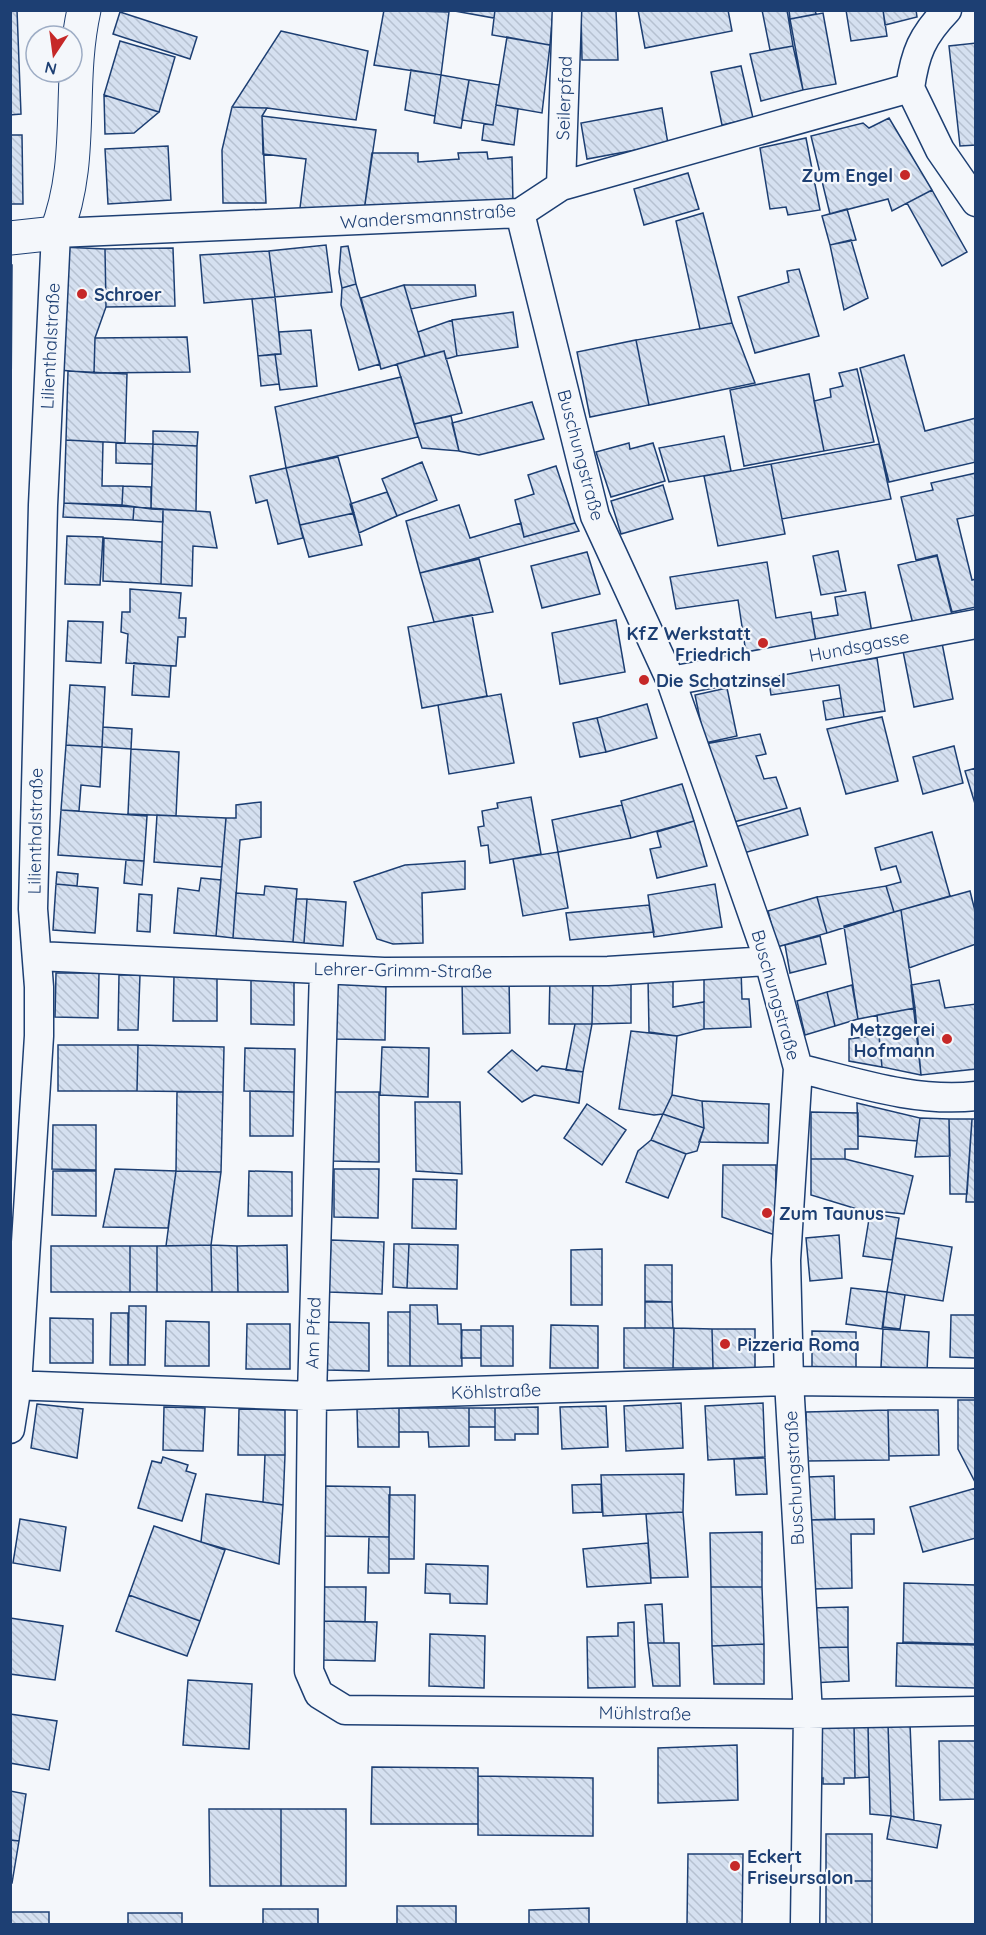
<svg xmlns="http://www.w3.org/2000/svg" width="986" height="1935" font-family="Quicksand,sans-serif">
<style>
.building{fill:url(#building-back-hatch);stroke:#1d3f73;stroke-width:1.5}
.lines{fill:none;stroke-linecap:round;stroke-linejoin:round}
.street-casing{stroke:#1d3f73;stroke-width:31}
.secondary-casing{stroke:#1d3f73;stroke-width:35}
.street{stroke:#f4f7fb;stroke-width:28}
.secondary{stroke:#f4f7fb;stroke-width:33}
.poi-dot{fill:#c62828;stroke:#f4f7fb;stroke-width:2}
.labels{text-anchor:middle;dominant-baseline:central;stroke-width:4.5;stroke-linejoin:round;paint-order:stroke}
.street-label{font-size:18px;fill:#1d3f73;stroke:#f4f7fb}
.poi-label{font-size:18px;font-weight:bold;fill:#1d3f73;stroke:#f4f7fb;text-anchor:start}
</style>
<defs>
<pattern id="building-back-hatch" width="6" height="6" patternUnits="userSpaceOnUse" patternTransform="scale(1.5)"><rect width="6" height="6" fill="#d5e0f0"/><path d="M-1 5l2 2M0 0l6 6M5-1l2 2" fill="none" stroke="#b6c1d1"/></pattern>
</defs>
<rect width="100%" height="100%" fill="#f4f7fb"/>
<path class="building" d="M10,10H17L21,114L10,115Z
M384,10L449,12L441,75L374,65Z
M449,10H495L494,18Z
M495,10H553L550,45L492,35Z
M581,10H616L618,60H582Z
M638,10H728L732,31L645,48Z
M762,10H787L793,46L770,50Z
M789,10H815L816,14L790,19Z
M846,10H883L887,36L851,41Z
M883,10H916L917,17L885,25Z
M120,12L197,37L190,59L113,34Z
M823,13L836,84L803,90L790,19Z
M281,31L368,51L356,120L267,108L232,107Z
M507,37L550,45L542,113L496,105Z
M120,41L175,57L159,112L104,95Z
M976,43V145L960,146L949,46Z
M793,46L803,90L761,101L750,54Z
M741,66L753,118L722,125L711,72Z
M411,70L441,75L435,116L405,110Z
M441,75L469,80L461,128L434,123Z
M469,80L499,85L493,125L462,120Z
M104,95L159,112L134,133L105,134Z
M496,105L518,109L514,145L482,140L484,124L493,125Z
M232,107L267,108L262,116L266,203H223L222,150Z
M662,108L668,144L587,159L581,123Z
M262,116L376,130L364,211L300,208L306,159L263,154Z
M889,118L932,190L892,211L888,199L830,214L811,136L863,123L869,128Z
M10,135H22L23,204H10Z
M806,138L820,210L788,215L786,207L770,209L760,148Z
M168,146L171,200L108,204L105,149Z
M487,152L488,159L512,157L513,204L364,211L372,153H418V162L459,159L458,153Z
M688,173L699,209L644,225L634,189Z
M932,190L967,252L942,266L907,203Z
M847,209L856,240L830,245L822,216Z
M703,213L732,323L700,329L676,221Z
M851,240L868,298L844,310L830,245Z
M326,245L332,292L275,297L269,251Z
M348,246L356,284L342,288L339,272L341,247Z
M61,247L105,249L106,307L95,338L94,373L59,370Z
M173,248L175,306L106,307L105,249Z
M269,251L275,297L204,303L200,255Z
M10,265H12L11,411H10Z
M799,269L819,336L755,353L738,297L789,282L787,271Z
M356,284L380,364L359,370L341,305L342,288Z
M404,285L425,356L381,369L361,298Z
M404,285H475L476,296L411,309Z
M275,297L281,354L258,356L252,299Z
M513,312L518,347L457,356L452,320Z
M452,320L457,356L446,359L444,351L425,356L418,332Z
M732,323L755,383L649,405L636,340Z
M311,330L317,386L280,390L275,354H281L279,332Z
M187,337L190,372L94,373L95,338Z
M636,340L649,405L590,417L577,352Z
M444,351L462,413L414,424L397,364Z
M275,354L279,384L261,386L258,356Z
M904,355L925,431L976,418V462L889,482L860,368Z
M857,369L874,442L824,451L814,401L831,397L830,389L843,386L839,373Z
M68,371L127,374L125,443L66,440Z
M809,374L824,451L744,466L730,390Z
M401,377L418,437L286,468L275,407Z
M532,402L544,439L479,455L459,451L452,423Z
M451,416L459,451L422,448L414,424Z
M153,431L198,432L197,446L153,444Z
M724,436L731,471L669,482L659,448Z
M66,440L103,442L102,486H123L122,505L64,503Z
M116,443L153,444L152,464L116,463Z
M629,443L630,449L653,443L665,481L611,497L596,452Z
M153,444L197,446L196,511L151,509Z
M879,444L891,499L782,519L771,464Z
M338,457L354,513L300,525L286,468Z
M422,462L437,500L397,516L382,479Z
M771,464L785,534L718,546L704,476Z
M556,466L575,523L524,537L515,500L534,494L528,475Z
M286,468L303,538L278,544L267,500L256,503L250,476Z
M976,473V515L957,519L972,580L976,579V607L952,612L937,555L916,560L901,497L933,490L931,483Z
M663,485L673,519L621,534L611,501Z
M123,486L151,487V509L122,505Z
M387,492L397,516L359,533L350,504Z
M64,503L134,507L133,520L63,517Z
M459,505L470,538L521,523L524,537L575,523L579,531L420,573L406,521Z
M134,507L163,509V522L133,520Z
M163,509L210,512L217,548L193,546L192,586L161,584Z
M354,513L362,545L309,557L300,525Z
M67,536L103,537L100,585L65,584Z
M104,538L162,542L161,584L103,581Z
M838,551L846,591L821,595L813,556Z
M587,552L600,594L542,608L531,566Z
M937,556L952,615L913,624L898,565Z
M479,559L493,612L434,622L420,573Z
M767,562L776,618L811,612L816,642L746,653L738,600L676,609L670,577Z
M130,589L181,593L179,618H186L185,637H178L176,666L126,663L128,634L121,632L122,612H130Z
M865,592L872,633L816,642L812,619L838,615L835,597Z
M472,615L487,696L422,708L408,627Z
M616,620L625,672L560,684L552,633Z
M68,621L103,622L101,663L66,661Z
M942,643L953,699L914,707L903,651Z
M877,658L885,711L844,717L839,685L771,695L768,675Z
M134,663L171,666L169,697L132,695Z
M70,685L105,687L102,747L66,745Z
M727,688L737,736L705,743L695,695Z
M501,694L514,763L449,774L438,705Z
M841,698L844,717L826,720L823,701Z
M647,704L657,738L606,752L597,718Z
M882,717L898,781L846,794L827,729Z
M597,718L606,752L580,757L573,723Z
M103,727L132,729L131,749L102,747Z
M760,734L766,754L756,756L764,779L776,777L787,808L730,823L705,744Z
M66,745L102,747L100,787L81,785L79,811L61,810Z
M954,746L963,783L923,794L913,757Z
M131,749L179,752L176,816L128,814Z
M976,768V807L965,771Z
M682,784L694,821L631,838L621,801Z
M531,797L541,854L490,863L488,845L481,846L478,827L484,826L482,811L498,808L497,803Z
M261,802V837L240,840L233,938L216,936L226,818H236V805Z
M622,805L631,838L558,852L552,820Z
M800,808L808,835L740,854L732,828Z
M61,810L147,816L144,861L58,855Z
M157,815L226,818L222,867L154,862Z
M694,821L707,866L657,878L650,849L661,847L657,832Z
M932,832L950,896L894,912L886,886L901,882L896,866L881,870L875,848Z
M558,852L568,908L523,916L513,859Z
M126,860L144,861L142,885L124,883Z
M465,861V889L422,893L423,943L393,944L377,939L354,882L405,865Z
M57,872L78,874L77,886L56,884Z
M201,878L221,880L216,936L174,933L178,888L199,891Z
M56,884L98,888L95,933L53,930Z
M715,884L722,927L654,937L648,895Z
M265,886L297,889L293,942L233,938L236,893L264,895Z
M886,886L894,912L827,933L817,897Z
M970,891L976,915V944L909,968L901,910Z
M139,894L152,895L150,932L137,931Z
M817,897L827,933L777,947L768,911Z
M296,899H307L304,943L293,942Z
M307,899L346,902L343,946L304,943Z
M649,905L654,932L570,940L566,913Z
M901,910L915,1008L858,1019L844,926Z
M820,936L826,964L790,973L785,945Z
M741,969L742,999H749L751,1027L704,1029V970Z
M56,973H99L98,1018L55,1017Z
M119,975H140L138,1030H118Z
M174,976L217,977V1021H173Z
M550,977L593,978L592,1024H549Z
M631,977V1023L592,1024L593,978Z
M673,977V1007L704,1002V1029L677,1036L649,1032L648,978Z
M462,979H509L510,1033L463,1034Z
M251,980H294V1025L251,1024Z
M939,980L945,1008L976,1004V1069L921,1075L911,985Z
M336,981L386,982L385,1040L334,1039Z
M852,985L858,1019L835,1026L827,992Z
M827,992L835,1026L805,1035L797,1001Z
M915,1008L921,1075L882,1067L877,1015Z
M575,1024H592L583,1072L566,1070Z
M631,1031L677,1036L672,1095L663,1114L654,1115L619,1109Z
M879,1035L882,1067L849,1061V1039Z
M58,1045H138L137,1091H58Z
M138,1045L224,1047L223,1092L137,1091Z
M382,1047L429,1048L428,1097L380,1095Z
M245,1048L295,1049L294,1092L244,1091Z
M512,1050L537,1071L542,1066L583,1072L579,1103L534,1095L522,1102L488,1072Z
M250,1091L294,1092L293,1136H250Z
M177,1092H223L221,1172L176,1171Z
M334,1092H379V1162L333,1161Z
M672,1095L702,1101L704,1128L663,1114Z
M702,1101L769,1104L768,1143L699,1142L704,1128Z
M415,1102H460L462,1174L416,1171Z
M857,1103L920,1118L917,1141L858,1136Z
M587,1104L626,1130L602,1165L564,1138Z
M811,1112L858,1113V1149H845V1159H811Z
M663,1114L704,1128L697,1151L686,1154L651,1140Z
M920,1118L949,1119L950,1156L915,1157Z
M949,1119H972L967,1194H950Z
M972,1119H976V1202H966Z
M53,1125H96V1170L52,1169Z
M651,1140L686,1154L668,1198L626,1182L638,1151Z
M811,1159H845L913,1176L904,1214L857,1209L811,1195Z
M723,1165H776L775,1235L722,1217Z
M115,1169L176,1171L168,1228L103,1227Z
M334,1169H379L378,1218L334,1217Z
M53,1171H96V1216L52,1215Z
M176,1171L221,1172L211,1245L166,1246Z
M249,1171L292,1172V1216H248Z
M413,1179L457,1180L456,1229L412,1228Z
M870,1213L899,1218L892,1260L863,1256Z
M839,1235L842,1278L810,1281L806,1238Z
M896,1238L952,1247L943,1301L887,1292Z
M331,1240L384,1242L382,1294L329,1292Z
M394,1244H409L407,1288L393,1287Z
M409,1244L458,1245L457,1289L407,1288Z
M211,1245L237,1246L238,1292H212Z
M211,1245L212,1292H157V1246Z
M287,1245L288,1292H238L237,1246Z
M51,1246H130V1292H51Z
M130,1246H157V1292H130Z
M602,1249V1305H571V1250Z
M645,1265H672V1302L645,1301Z
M851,1288L887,1292L882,1329L846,1324Z
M887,1292L905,1295L900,1329L883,1327Z
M645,1302H672L673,1328H645Z
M410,1305H437L438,1324H461L462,1366H410Z
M129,1306H146L145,1365H128Z
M388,1312H410V1366H388Z
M111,1313H128V1365H110Z
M951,1315H976V1358L950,1357Z
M50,1318L93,1319V1363H50Z
M166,1321L209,1322V1366H165Z
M327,1322L369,1323V1371L327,1370Z
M247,1324H290V1369H246Z
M551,1325L598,1326V1368H550Z
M481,1326H513V1366H481Z
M624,1328H674L673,1368H624Z
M674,1328L712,1329L713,1368H673Z
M712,1329H755V1368H713Z
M883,1329L929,1332L927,1370L881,1367Z
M462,1330H481V1358H461Z
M812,1331L856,1332V1369L812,1368Z
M958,1400H976V1484L958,1449Z
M681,1403L683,1448L626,1451L624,1406Z
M763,1403L765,1457L708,1460L705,1406Z
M37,1404L83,1409L77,1458L31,1448Z
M606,1406L608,1447L562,1449L560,1407Z
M164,1407L205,1408L203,1451L163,1450Z
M538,1407V1434H515V1440H495V1408Z
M357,1408H399V1447H358Z
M399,1408H469V1446L429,1447L428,1432H399Z
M469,1408H495V1427H469Z
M239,1409L285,1410V1455H238Z
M888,1410L889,1460L807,1461L806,1412Z
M888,1410H938L939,1455L889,1456Z
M265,1455H285L283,1505L263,1502Z
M163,1457L188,1465L186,1471L196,1474L182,1521L138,1508L152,1461L161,1463Z
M765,1458L767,1494L736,1495L734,1459Z
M684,1474L683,1512L603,1516L601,1475Z
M834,1476L835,1519L809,1520L808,1477Z
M601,1484L602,1512L573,1513L572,1485Z
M325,1486L390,1487L389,1537L324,1536Z
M976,1488V1538L923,1552L910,1507Z
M206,1494L283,1505L279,1564L201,1542Z
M389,1495H415L414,1559H389Z
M683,1512L688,1577L651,1578L646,1514Z
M20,1519L66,1527L60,1571L13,1563Z
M874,1519V1534H851L852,1588L812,1589L809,1520Z
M154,1526L225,1550L200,1621L129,1595Z
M762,1532V1587H711L710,1533Z
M369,1537H389V1573H368Z
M648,1543L651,1583L587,1587L583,1549Z
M426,1564L488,1566L487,1604L450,1603V1594L425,1593Z
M904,1583L976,1585V1644L903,1642Z
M323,1587H366L365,1622L323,1621Z
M711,1587H762L764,1644L712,1646Z
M129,1595L200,1621L187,1656L116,1631Z
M662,1604L664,1643H648L645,1605Z
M848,1607V1647L810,1648V1608Z
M10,1618L63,1626L55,1680L10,1674Z
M323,1621L377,1622L375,1661L323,1660Z
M634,1622L635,1687L588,1688L587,1637L618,1636V1623Z
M430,1634L485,1636L484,1688L429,1686Z
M648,1643H679L680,1686H653Z
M897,1643L976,1645V1688L896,1686Z
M764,1644V1684H714L712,1646Z
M848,1647L849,1681L811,1683L810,1648Z
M188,1680L252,1684L249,1749L183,1745Z
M10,1714L57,1721L49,1770L10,1763Z
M854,1724L855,1778H844V1784H823V1778H811L810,1725Z
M854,1724H868L869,1777L855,1778Z
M868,1724H888L891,1816L870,1814Z
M888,1724H910L914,1820L891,1816Z
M939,1741H976V1799L940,1800Z
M737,1745L738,1800L658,1803V1748Z
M372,1767L478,1768V1824H371Z
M478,1776L593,1778V1836L478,1835Z
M10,1791L26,1794L19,1841L10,1840Z
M209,1809H281V1886H210Z
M281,1809H346V1886H281Z
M891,1816L941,1825L937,1848L887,1839Z
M826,1834H872V1881H826Z
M10,1840L19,1841L12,1883H10Z
M688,1854H743L742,1924H687Z
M826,1881H872V1924H826Z
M397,1906H456V1924H397Z
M589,1908V1924H529V1910Z
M263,1909H318V1924H263Z
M10,1912H49V1924H10Z
M128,1913H182V1924H128Z"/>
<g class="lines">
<g class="street-casing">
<path id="street" d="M910,88L940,150L976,202
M910,88C915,53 922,36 947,10
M561,186L567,10
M520,213L595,516L671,681L769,961L798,1068L786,1260L789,1381L808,1714L805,1924
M671,681L976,624
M37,956L384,972L608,971L769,961
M324,970L312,1396L309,1671L319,1694L345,1710L808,1714L976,1711
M798,1068C855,1082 916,1103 976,1096
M10,1385L312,1396L789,1381L976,1383
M10,1429L17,1385L39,1036V987L33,909L43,505L56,233L520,213L561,186L910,88"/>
</g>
<g class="secondary-casing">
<path id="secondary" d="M10,238L56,233C85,160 67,86 84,10"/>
</g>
<use href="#street" class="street"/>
<use href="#secondary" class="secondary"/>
</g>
<g class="poi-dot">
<circle cx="905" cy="175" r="6"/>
<circle cx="82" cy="294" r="6"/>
<circle cx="763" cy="643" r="6"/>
<circle cx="644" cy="680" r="6"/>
<circle cx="947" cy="1039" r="6"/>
<circle cx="767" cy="1213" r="6"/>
<circle cx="725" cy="1344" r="6"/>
<circle cx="735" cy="1866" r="6"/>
</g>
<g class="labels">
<g class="street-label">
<text transform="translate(564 98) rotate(-88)">Seilerpfad</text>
<text transform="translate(428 216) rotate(-4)">Wandersmannstraße</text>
<text transform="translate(50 346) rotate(-87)">Lilienthalstraße</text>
<text transform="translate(581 455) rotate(75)">Buschungstraße</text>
<text transform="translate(859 646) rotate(-11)">Hundsgasse</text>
<text transform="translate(35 831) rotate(-89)">Lilienthalstraße</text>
<text transform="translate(403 970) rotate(1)">Lehrer-Grimm-Straße</text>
<text transform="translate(776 995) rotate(74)">Buschungstraße</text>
<text transform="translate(313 1333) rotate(-88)">Am Pfad</text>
<text transform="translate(496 1391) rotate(-2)">Köhlstraße</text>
<text transform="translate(794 1478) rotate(-93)">Buschungstraße</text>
<text transform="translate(645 1713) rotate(1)">Mühlstraße</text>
</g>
<g class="poi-label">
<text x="893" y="175" text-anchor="end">Zum Engel</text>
<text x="94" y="294">Schroer</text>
<text x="751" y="633" text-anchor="end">KfZ Werkstatt<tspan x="751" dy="21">Friedrich</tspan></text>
<text x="656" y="680">Die Schatzinsel</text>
<text x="935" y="1029" text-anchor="end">Metzgerei<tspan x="935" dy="21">Hofmann</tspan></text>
<text x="779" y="1213">Zum Taunus</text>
<text x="737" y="1344">Pizzeria Roma</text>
<text x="747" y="1856">Eckert<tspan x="747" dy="21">Friseursalon</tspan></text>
</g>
</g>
<rect width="986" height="1935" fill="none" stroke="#1d3f73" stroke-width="24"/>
<g transform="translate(54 54) rotate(193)"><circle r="28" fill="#f4f7fb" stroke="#9eadc5" stroke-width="1.5"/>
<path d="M0-4.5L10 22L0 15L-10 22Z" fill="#c62828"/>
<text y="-9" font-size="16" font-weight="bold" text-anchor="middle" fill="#1d3f73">N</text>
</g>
</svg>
